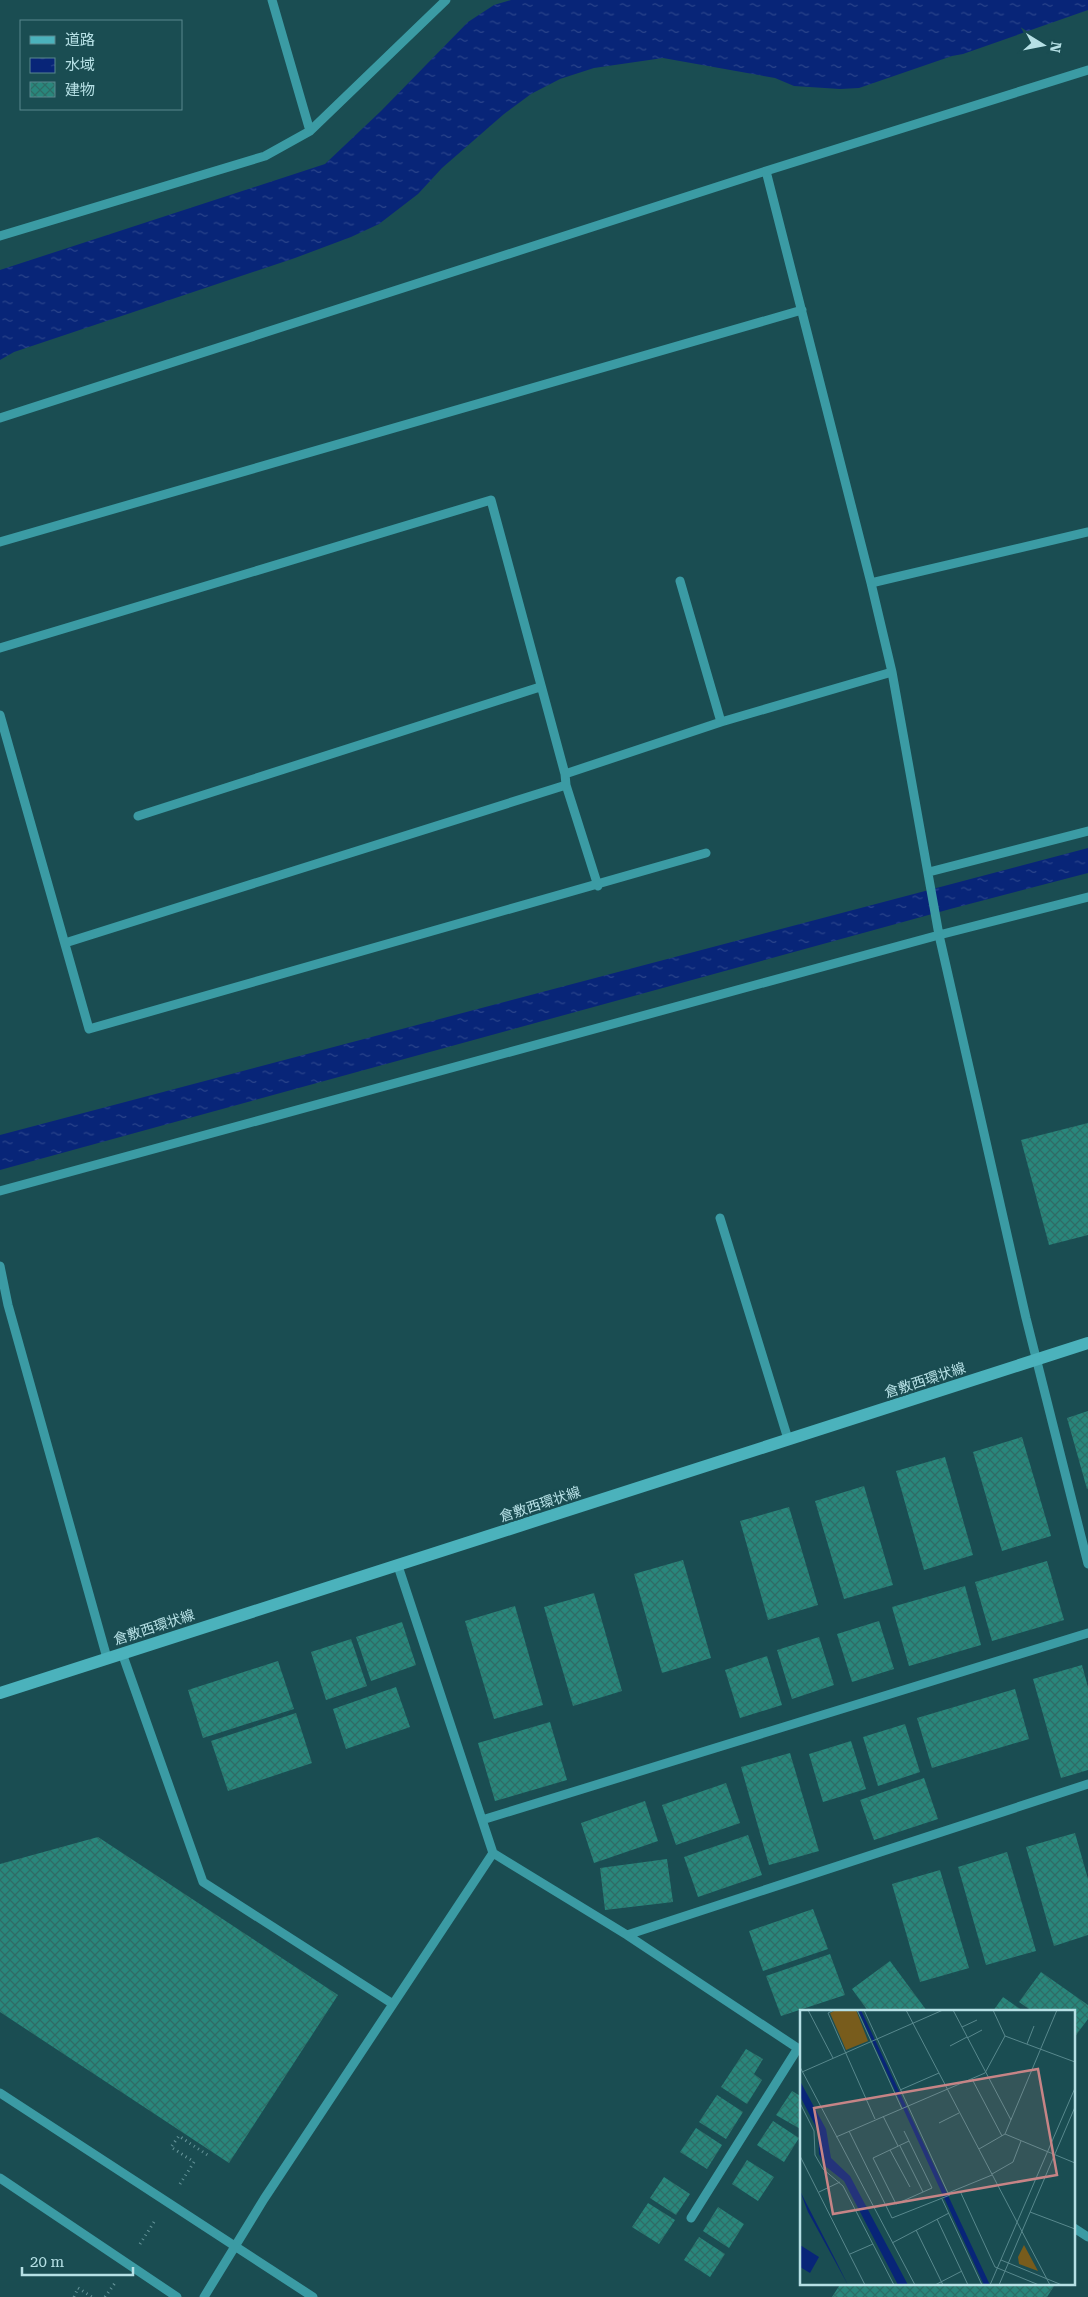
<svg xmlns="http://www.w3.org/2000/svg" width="1088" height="2297" font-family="'Roboto Serif','Noto Sans JP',serif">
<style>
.water{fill:url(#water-ripples)}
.building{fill:url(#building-cross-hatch)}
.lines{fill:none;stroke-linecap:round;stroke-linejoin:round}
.path{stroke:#66959a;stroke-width:3;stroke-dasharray:1 4;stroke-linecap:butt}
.minor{stroke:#3b9ba4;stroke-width:9}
.major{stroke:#4bb2bc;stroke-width:12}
.labels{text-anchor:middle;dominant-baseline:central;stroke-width:4.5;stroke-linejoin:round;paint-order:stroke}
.street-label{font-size:14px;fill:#b6e0e5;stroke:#1a4d52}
.inset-road{fill:none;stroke:#58888d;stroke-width:1}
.view{fill:#c68486;fill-opacity:0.15;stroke:#c68486;stroke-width:2.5}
.inset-edge{fill:none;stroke:#b6e0e5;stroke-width:2.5}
</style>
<defs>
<pattern id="water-ripples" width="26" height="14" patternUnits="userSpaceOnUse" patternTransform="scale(1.25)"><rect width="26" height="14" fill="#082578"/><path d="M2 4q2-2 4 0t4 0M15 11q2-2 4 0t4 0" fill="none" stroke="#2a448b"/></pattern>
<pattern id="building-cross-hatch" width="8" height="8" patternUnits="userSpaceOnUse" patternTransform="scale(1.25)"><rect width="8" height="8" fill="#29877c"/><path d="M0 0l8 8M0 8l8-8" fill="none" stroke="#2f6c66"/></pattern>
</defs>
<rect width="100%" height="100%" fill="#1a4d52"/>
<path class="water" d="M511,0H1088V10L963,54L952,56L859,88L840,89L794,86L775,78L663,58L594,68L560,79L531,94L504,114L442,168L418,194L379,224L351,237L295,258L14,352L0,360V270L325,164L381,111L468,22L494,5Z
M1088,848V873L954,908L0,1170V1135Z"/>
<path class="building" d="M1088,1123V1235L1049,1245L1021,1140Z
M1088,1411V1488L1087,1489L1067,1418Z
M1022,1437L1051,1536L1002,1551L973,1452Z
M945,1457L973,1555L924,1570L896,1471Z
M864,1486L893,1585L844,1599L815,1501Z
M789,1507L818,1605L768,1620L740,1521Z
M683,1560L711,1658L662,1673L634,1574Z
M1047,1561L1064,1620L992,1641L975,1582Z
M965,1586L981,1645L909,1666L892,1607Z
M594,1593L622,1691L573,1706L544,1607Z
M515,1606L543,1705L494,1719L465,1621Z
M879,1621L894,1669L852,1682L837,1634Z
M402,1622L416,1665L371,1681L356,1637Z
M819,1637L834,1685L792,1699L777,1650Z
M351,1639L367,1686L326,1700L311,1652Z
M767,1656L782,1705L740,1718L725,1670Z
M278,1661L294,1709L203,1738L188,1690Z
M1082,1665L1088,1687V1770L1061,1778L1033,1679Z
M396,1687L410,1727L346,1749L333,1709Z
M1015,1689L1029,1739L932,1768L917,1718Z
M296,1713L312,1763L228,1791L211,1741Z
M550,1722L567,1780L495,1801L478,1743Z
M905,1724L920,1772L878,1786L863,1737Z
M851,1741L866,1789L823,1802L809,1754Z
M790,1753L819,1851L769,1865L741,1767Z
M924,1778L938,1819L874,1840L860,1800Z
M726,1783L740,1823L676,1845L662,1805Z
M645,1801L658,1841L594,1863L581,1823Z
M1075,1833L1088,1879V1935L1054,1946L1026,1847Z
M748,1835L762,1875L698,1897L684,1857Z
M98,1837L338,1995L229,2163L0,2012V1864Z
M1007,1852L1036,1951L986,1965L958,1867Z
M667,1859L673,1902L605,1910L600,1868Z
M940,1870L969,1968L920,1982L892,1884Z
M813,1909L828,1949L763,1971L749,1931Z
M830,1954L845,1995L781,2016L766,1976Z
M890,1961L927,2011H868L852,1989Z
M1041,1972L1088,2005V2019L1074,2038V2011H1032L1019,2002Z
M1003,1997L1023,2011H993Z
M746,2049L763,2059L754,2074L762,2080L747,2104L721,2087Z
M792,2091L802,2097V2130L776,2115Z
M717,2095L743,2112L726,2139L699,2122Z
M773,2121L799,2138L784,2162L757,2145Z
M696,2128L722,2145L707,2169L680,2152Z
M747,2160L774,2177L758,2201L732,2184Z
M664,2177L690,2194L676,2215L650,2198Z
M648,2203L675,2220L659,2244L632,2227Z
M718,2207L744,2224L729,2248L703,2231Z
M699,2237L725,2254L710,2277L684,2260Z
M841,2283H1056L1047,2297H832Z"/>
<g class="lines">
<path class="path" d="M180,2184L194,2162L171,2147L179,2136L209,2156
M140,2244L154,2222
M74,2297L78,2288L92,2297
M105,2297L115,2283"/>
<path class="minor" d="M272,0L310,131
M766,171L871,583L892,672L939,935L1026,1318L1088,1564
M0,236L265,156L310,131L446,0
M0,418L766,171L1088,70
M0,542L802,310
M680,581L721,722
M871,583L1088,532
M0,648L491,500L565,774L566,785L598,886
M0,715L89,1029L706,853
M565,774L721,722L892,672
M138,816L540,687
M929,872L1088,831
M65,943L566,785
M0,1191L939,935L1088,897
M720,1218L788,1439
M0,1266L8,1305L107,1658
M398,1566L493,1853L627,1935L802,2051
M122,1653L203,1882L393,2004
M482,1820L1088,1633
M627,1935L1088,1784
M0,2093L313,2297
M0,2178L177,2297
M691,2218L798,2048
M1074,2228L1088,2237
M204,2297L264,2199L493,1853"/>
<path class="major" d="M0,1693L1088,1343"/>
</g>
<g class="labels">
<g class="street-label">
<text transform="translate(925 1380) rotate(-18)">倉敷西環状線</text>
<text transform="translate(540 1504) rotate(-18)">倉敷西環状線</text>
<text transform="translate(154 1627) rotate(-18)">倉敷西環状線</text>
</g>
</g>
<g transform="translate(800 2010)">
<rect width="275" height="275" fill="#1a4d52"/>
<path d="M224,235L238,261L219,254L218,247Z" fill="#785c1c"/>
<path d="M36,0H56L68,31L46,40L30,3Z" fill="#785c1c"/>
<path d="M58,0H61L190,275H184ZM0,71L26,119L31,148L50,166L108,275H98L44,171L25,156L19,144L18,121L0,86ZM0,181L34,247L48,275L8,202ZM0,235L19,247L10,263L0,257Z" fill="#082578"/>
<path class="inset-road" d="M8,0L33,48M34,0L28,3L75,109M57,0L102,99M64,0L148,183L192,165M106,0L250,275M153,0L211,110M193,0L205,26L275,52M162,17L177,10M167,28L182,20M227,34L234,16M150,36L167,27M0,57L115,275M2,62L143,0M172,69L202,126M100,80L139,63M0,93L14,121L15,145L23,159L43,176L94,275M83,106L98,136M139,113L159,103M49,121L92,208L150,185M104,121L109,131L132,178L96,194L73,148L109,131M205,124L275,153M36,127L185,63L205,26M100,136L123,182M179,139L205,124L257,0M90,140L110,177M0,146L65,275M192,164L213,152L221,131M160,181L195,257L239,275M19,182L40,172M142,189L182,275M230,202L275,219M137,209L168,275M116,220L143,275M92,233L149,203M50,244L73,234M201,250L262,275M135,275L162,261M190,275L275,78M199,275L275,97"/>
<path class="view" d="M238,59L257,165L33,204L14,98Z"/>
<rect width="275" height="275" class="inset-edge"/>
</g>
<rect x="20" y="20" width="162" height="90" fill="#1a4d52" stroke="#58888d"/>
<rect x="30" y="36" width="25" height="8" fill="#4bb2bc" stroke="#58888d"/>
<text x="65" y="45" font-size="15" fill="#b6e0e5">道路</text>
<rect x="30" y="58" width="25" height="15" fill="url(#water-ripples)" stroke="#58888d"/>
<text x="65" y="70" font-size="15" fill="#b6e0e5">水域</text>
<rect x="30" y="82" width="25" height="15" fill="url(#building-cross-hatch)" stroke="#58888d"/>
<text x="65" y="95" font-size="15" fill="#b6e0e5">建物</text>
<g transform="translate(1043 45) rotate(100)" stroke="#1a4d52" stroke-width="4" paint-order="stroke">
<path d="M0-4L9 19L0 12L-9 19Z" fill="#b6e0e5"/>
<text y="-8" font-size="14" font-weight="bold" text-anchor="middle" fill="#b6e0e5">N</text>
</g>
<path d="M22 2267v8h111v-8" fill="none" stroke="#b6e0e5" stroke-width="2.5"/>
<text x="30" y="2267" font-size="15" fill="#b6e0e5" stroke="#1a4d52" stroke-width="4" paint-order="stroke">20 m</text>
</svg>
